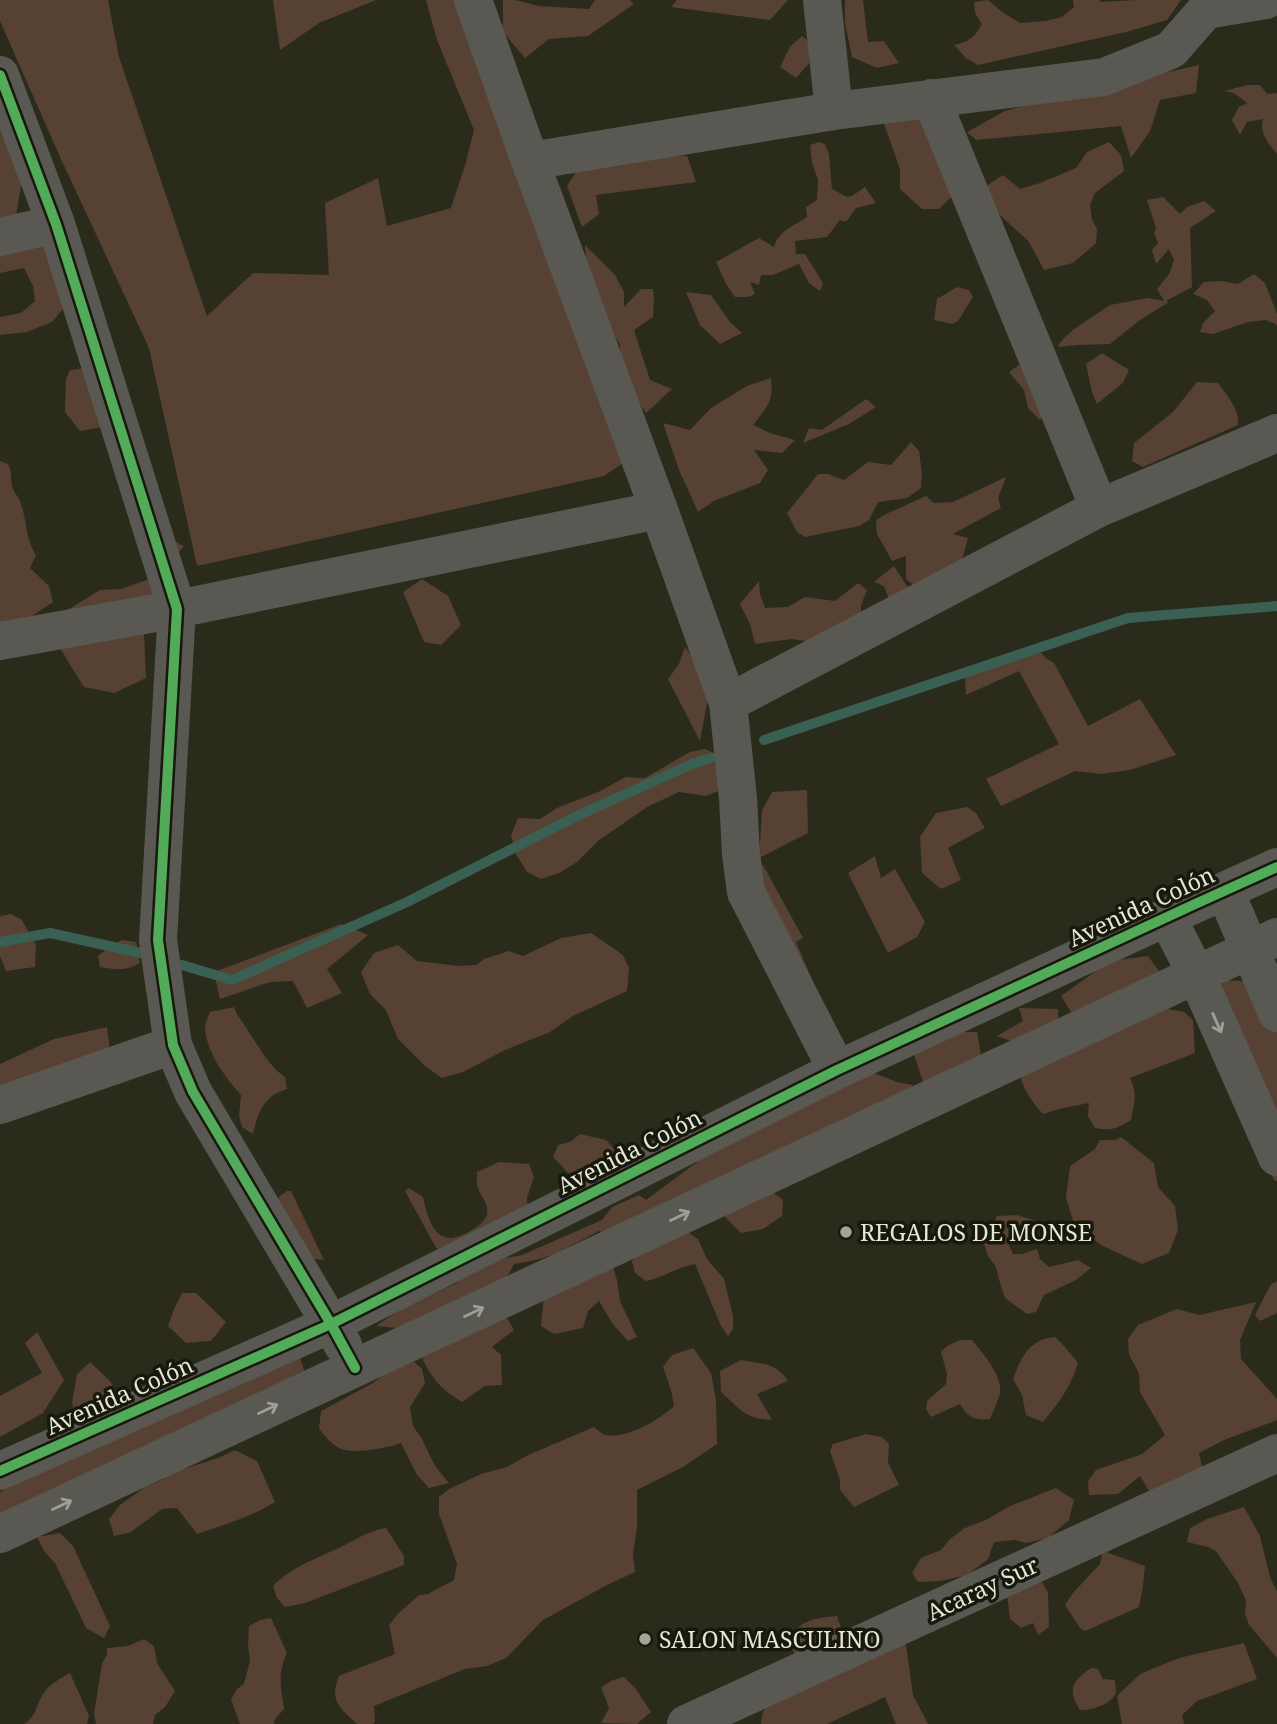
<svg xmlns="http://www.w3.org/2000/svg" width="1277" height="1724" font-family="'Noto Serif',serif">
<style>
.green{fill:#574133}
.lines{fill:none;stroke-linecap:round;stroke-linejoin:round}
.stream{stroke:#3a5f53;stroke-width:10}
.minor{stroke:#5a5852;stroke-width:38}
.cycleway-casing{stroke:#18180c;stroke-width:15}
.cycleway{stroke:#51ab58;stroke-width:10}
.oneway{stroke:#a09f94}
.poi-dot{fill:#a4a594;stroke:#18180c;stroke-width:2.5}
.labels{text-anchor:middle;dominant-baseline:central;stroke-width:7;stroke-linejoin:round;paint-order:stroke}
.street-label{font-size:23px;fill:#e5e6d5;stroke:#18180c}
.poi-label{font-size:23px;fill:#e5e6d5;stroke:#18180c;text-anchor:start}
</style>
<rect width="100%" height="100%" fill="#2a2b1a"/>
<path class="green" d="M0,0H108L119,57L207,316L253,273L329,275L325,203L378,178L387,226L451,208L466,162L474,130L437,40L426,0H459L623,463L604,476L197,566L149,348L60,157L0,21Z
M273,0H376L319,23L280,50Z
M503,0H515L539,6L589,9L595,0H630L634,4L588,36L549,39L525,58L503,32Z
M677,0H788L770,20L671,7Z
M845,0H863L868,42L884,41L899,63L877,68L852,57L845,23Z
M988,0L1002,12L1020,23L1046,21L1062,17L1074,7L1073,0H1099L1101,2L1136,0H1181L1167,20L1126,32L978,65L966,58L954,45C969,42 975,37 982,24L975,13L974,2Z
M802,36L820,51L796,78L780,67L790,47Z
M1199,65L1196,93L1160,100L1150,131L1131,158L1121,126L976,140L967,132L1005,111L1070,94Z
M1248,85H1260L1267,94L1277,93V154C1268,143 1259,133 1263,119L1247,122L1240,135L1232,120L1239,107L1247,103L1234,93L1224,91Z
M0,113L21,186L16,216L0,220Z
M921,114L955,193L939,209H922L900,189V169L883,121Z
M819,142L825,144L829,154L832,189L847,197L852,196L865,187L876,203L856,208L846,222L840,220L827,237L795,241L796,254H805L823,283L820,291L809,283L799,264L773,275H761L759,285L750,282L755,294L748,297H735L726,284L716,262L759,238L774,247C779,230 794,226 807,217L806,207L817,200L818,180L812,163L810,145Z
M1109,142L1121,155L1124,171L1095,193L1090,205L1092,220L1097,229L1096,243L1073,263L1044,270L1029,242L998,213L983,188L1003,175L1020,189L1040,183L1076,168L1087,152Z
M635,156H687L696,182L596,195L599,214L582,227L567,186L580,166Z
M1163,197L1180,214L1187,207L1204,201L1216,211L1190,228L1192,287L1166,301L1169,302L1140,320L1110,344L1079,345L1057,347L1065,337L1074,329L1110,305L1148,298L1164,301L1157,289L1169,274L1174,260L1169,249L1156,264L1152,250L1158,243L1154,233L1156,228L1147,200Z
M46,238L68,303L52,322L27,332L0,335V317L21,313L35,301L33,286L24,268L0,273V246Z
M585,245L615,275L624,292V307L641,289H653L654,299L653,317L634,330L650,380L672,389L646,413L635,397L620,368V344L605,323L587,282Z
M1254,274L1265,283L1277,314V325L1266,320L1248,322L1213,334L1200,332L1203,323L1215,311L1207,300L1193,294L1204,282L1221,281L1238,284Z
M957,287L969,290L973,297L958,321L952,324L934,320L937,299Z
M686,292L711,295L730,322L742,333L720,344L700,325Z
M1102,353L1129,370L1123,383L1097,404L1092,392L1086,364Z
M1022,363L1045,416L1040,420L1028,408L1024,390L1009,372Z
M87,368L103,427L80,431L65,412L66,379L70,370Z
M771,378C774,402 767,407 753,425L770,433L795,440L782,453L754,450L768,470L760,483L714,501L698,512L679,470L663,423L690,430L711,408L747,386Z
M1197,382L1218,383C1227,395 1240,410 1238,425L1143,467L1132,461L1134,443L1173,412Z
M866,399L876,407L849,424L803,443L809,428L822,430Z
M911,442L919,451L922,474L921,488L907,498L878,502L869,520L859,526L805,537L797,532L787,513L818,474H828L844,480L868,462L891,465Z
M0,461L8,464C13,474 10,477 12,486C13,491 18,496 20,501C27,518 25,539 36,555L30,568L49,586L53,602L18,625L0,628Z
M1006,477L998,498L1001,508L953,534L968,538L962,560L917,588L906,579V556L892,561L877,534L876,520L886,514L926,496L934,503L953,502Z
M164,536L184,546L169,564L144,632L146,678L114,693L84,687L59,647L76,627L69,609L100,590L121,589L150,579Z
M894,566L907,586L929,597H888L884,586L874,582Z
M422,579L448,596L461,625L441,645L424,642L403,592Z
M759,581L760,594L765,608L788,607L805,597L835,601L858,583L867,590L861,605V618L818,643L792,639L755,644L750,624L740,604Z
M1032,645C1040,651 1045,659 1054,663L1088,726L1140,699L1176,755L1130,770L1101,774L1075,771L1001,806L986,779L1059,744L1019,671L966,695L965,677Z
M685,647L711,682L700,741L668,679L679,664Z
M705,749L728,759L725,788L706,796L679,792L647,807L598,841L577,862L559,873L541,879L527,872L516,854L511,835L518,818L540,819L557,808L598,792L626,777L645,778L690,752Z
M807,790L808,833L759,858L762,811L772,792Z
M967,807L976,813L985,828L948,848L961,880L941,889L922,873L920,837L936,813Z
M875,856L881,878L895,869L925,922L917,937L888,953L848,873Z
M763,865L803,938L796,942L816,989L751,879Z
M11,914L22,920L36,945L35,967L6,971L0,956V917L1,916Z
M341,924L368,935L327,969L342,993L307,1008L293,981L270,982L220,999L214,972Z
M591,933L623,955L629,968L627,991L573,1016L550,1032L505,1050L463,1072L442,1078L425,1066L398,1039L386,1010L370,994L361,972L374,953L398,945L417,961L459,966L477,965L484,959L509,951L523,956L561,938Z
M122,940L136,942L140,963C126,971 116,970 100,967L98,956L112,945Z
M1148,956L1163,977L1081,1028L1061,996L1110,961Z
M1225,980L1277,983V1181L1274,1180L1243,1116L1219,990Z
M234,1007L237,1014L266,1058L276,1070L285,1077L287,1089C282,1091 275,1093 271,1097C260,1106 256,1120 253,1134L242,1127L239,1116L241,1095C226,1079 206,1051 205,1028C205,1023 208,1017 210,1012Z
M1019,1008L1058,1009L1059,1031L1011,1041L997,1036L1023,1021Z
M1167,1009L1184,1012L1193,1020L1195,1053L1130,1078C1138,1094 1134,1103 1131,1120C1116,1129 1112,1131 1095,1128L1088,1116L1089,1103L1063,1108L1043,1114C1032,1102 1021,1087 1019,1069L1082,1042L1108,1037Z
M107,1027L111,1058L0,1098V1064L54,1039Z
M947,1032H977L982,1061L932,1108L912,1049Z
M869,1071L897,1082L913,1085L893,1126L770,1190L783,1200L782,1216L763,1229L741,1233L724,1216L613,1234L599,1231L555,1254L536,1260L514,1264L507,1277L408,1329L376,1326L404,1307L457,1283L476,1263L522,1255L602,1220L612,1207L639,1195L646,1200L720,1145Z
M580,1134L606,1140L618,1153L599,1171L571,1176L553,1157L558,1145L570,1142Z
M1121,1137L1154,1163L1158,1187L1175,1206L1178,1230L1169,1253L1142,1264L1103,1246L1075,1227L1066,1198L1070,1166L1095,1149L1100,1140H1116Z
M499,1162L529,1164L534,1177L527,1198L528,1212L443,1254L435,1246L405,1191L409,1188L423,1197C426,1209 429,1225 438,1233C441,1236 448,1239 453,1238C463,1236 485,1225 487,1214C489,1204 481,1197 478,1188C476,1183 477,1177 477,1172Z
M287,1191H291L324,1260L304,1258L275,1204L280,1196Z
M1017,1215L1033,1220L1015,1227L1008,1243L1013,1254H1022L1037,1249L1040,1259L1049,1267L1078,1260L1091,1268L1076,1280L1044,1295L1036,1312L1027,1314L1005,1298L1000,1283L996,1267L988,1256L983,1241L997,1216Z
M685,1230L698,1239L707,1259L724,1279L733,1316V1329L728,1336L721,1326L695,1264C677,1267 663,1278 646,1281L635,1273L632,1261L642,1247Z
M611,1260L617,1280L620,1301L637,1337L628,1341L612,1323L599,1301L588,1311L583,1328L554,1334L541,1326L544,1294Z
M1277,1281V1313L1260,1321L1255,1315L1271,1284Z
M182,1293H196L226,1322L211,1341L186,1343L168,1326L174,1309Z
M1256,1302L1240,1340L1241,1359L1277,1399V1420L1224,1440L1199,1453L1208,1496L1154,1499L1140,1476L1118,1494L1089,1495L1088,1481L1096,1470L1142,1454L1165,1435L1140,1392L1139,1374L1129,1354L1128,1339L1138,1325L1177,1309L1199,1315Z
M504,1313L514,1330L492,1347L501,1355L502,1385L485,1386L462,1402C442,1390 432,1379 422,1358Z
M37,1332L64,1380L43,1413L0,1437V1396L42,1373L25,1343Z
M1055,1337L1065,1347L1078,1363C1069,1390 1060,1401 1043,1422L1026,1415L1022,1395L1013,1379C1021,1358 1029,1339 1055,1337Z
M960,1340H972C982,1352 1003,1376 1000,1393C998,1402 993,1411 990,1419C974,1421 968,1417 960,1404L931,1417L926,1409L927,1401L946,1384L947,1374L941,1352L947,1346Z
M297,1347L307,1380L0,1522V1492Z
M693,1348L711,1373L716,1400L717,1444L683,1467L637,1490V1528L633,1554L635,1572L607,1585L543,1620L506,1658L487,1666L465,1669L374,1706L375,1721L373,1724H357C339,1707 329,1701 339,1676L395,1654L389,1625L398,1614L419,1595L428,1594L454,1580L457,1564L439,1514V1497L449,1489L481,1474L507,1467L528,1455L594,1427C597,1429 599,1432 603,1434C622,1442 661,1419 674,1406L671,1390L663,1367L672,1355Z
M741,1360C761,1364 776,1362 788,1381L757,1394L772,1420C745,1419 740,1409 721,1392L720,1371Z
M413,1361L422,1369L425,1383L410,1407L413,1426L422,1439L435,1466L449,1483L429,1488L417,1475L401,1443C388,1448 351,1455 339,1448C330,1443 324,1435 319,1428L321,1411L373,1383L392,1369Z
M90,1362L111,1382L120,1408L78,1425L72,1403L77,1374Z
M866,1434L882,1437L889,1444L888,1462L899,1485L854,1507L840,1490V1480L830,1451L833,1444Z
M235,1450L257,1461L275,1502C251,1517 224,1525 197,1534L177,1508L162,1509L131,1532L114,1536L109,1519L120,1505L145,1487L162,1480L171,1473L218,1458Z
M1056,1488L1074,1500L1069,1520L1048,1538L1026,1543L1015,1540L994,1542L988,1559L967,1575L940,1581L918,1582L912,1573L921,1558L941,1550L950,1539L965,1528L986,1520L1008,1507Z
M1244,1507L1260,1536L1270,1577L1277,1591V1658L1249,1625L1245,1613L1246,1600L1238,1583L1216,1551L1208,1547L1187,1542L1190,1528L1207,1519Z
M386,1528L404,1556V1565L305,1603L285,1607L277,1598L273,1586C289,1569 310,1561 330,1552C350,1544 365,1531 386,1528Z
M60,1533L73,1546L110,1626L104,1638L86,1628L55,1563L44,1551L37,1537Z
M1103,1551L1145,1566L1143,1586L1139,1607L1085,1631L1080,1628L1065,1605L1073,1593L1100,1564Z
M1042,1582L1048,1593L1049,1627L1038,1635L1033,1623L1021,1628L1010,1619L1007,1594Z
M837,1616L843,1634L905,1638L913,1695L928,1724H896L885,1697L827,1724H761C763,1700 782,1678 795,1658C785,1623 808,1619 837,1616Z
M271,1618L287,1653C277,1675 281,1686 284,1709L275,1719L274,1724H240L231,1699L237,1689L244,1684L250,1661L248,1645L249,1626L260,1620Z
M144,1639L154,1646L157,1663L175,1691L165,1707L155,1715L153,1724H96L94,1714L102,1664L107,1654V1648L128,1646Z
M1244,1643L1257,1679L1197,1701L1182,1715L1184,1724H1122L1117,1696L1139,1675L1147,1671L1179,1658Z
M1091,1668L1098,1669L1103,1679L1115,1680C1115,1684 1116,1688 1116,1692C1113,1704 1090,1711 1080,1710C1067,1690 1072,1681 1091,1668Z
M70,1673L89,1716L87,1724H24C37,1717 37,1700 46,1690C52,1682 62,1678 70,1673Z
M624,1677L636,1689L651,1712L637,1724L601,1723L609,1708L601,1687L613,1680Z"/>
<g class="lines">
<path class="stream" d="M764,740L1128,618L1277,606
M0,942L50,933L150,955
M182,965L232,980L407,902L579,815L692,764L711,758"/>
<path class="minor" d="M473,0L530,161L659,510L728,703L738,798L741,854L746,892L837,1070
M822,0L834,111
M0,75L56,224L177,609L158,940L173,1045L193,1092L343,1345
M931,98L1099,508
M530,161L834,111L1104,77L1171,50L1206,10L1266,0
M0,237L56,224
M0,641L177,609L659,510
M728,703L1099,508L1277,433
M1225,891L1277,1013
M1167,917L1196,974L1277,1157
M0,1105L173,1045
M0,1471L331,1324L837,1070L1193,905L1277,867
M0,1534L1277,937
M686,1724L1277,1453"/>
<g class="cycleway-casing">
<path id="cycleway" d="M0,75L56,224L177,609L158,940L173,1045L193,1092L331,1324L355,1368
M0,1471L331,1324L837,1070L1193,905L1277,867"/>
</g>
<use href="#cycleway" class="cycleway"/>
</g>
<defs><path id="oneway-shaft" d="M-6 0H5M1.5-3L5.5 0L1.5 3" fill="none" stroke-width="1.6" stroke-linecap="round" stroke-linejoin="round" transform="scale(1.75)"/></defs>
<g class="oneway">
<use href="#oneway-shaft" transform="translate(1217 1023) rotate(66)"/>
<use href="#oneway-shaft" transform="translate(680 1216) rotate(-25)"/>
<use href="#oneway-shaft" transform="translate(474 1312) rotate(-25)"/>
<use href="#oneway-shaft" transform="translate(268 1409) rotate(-25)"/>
<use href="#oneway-shaft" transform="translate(62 1505) rotate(-25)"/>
</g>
<g class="poi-dot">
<circle cx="846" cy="1232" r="7"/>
<circle cx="645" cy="1639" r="7"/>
</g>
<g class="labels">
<g class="street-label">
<text transform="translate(1141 906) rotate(-25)">Avenida Colón</text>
<text transform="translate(629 1151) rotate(-27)">Avenida Colón</text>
<text transform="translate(119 1395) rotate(-24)">Avenida Colón</text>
<text transform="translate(982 1588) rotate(-25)">Acaray Sur</text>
</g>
<g class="poi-label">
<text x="860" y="1232">REGALOS DE MONSE</text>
<text x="659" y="1639">SALON MASCULINO</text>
</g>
</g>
</svg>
